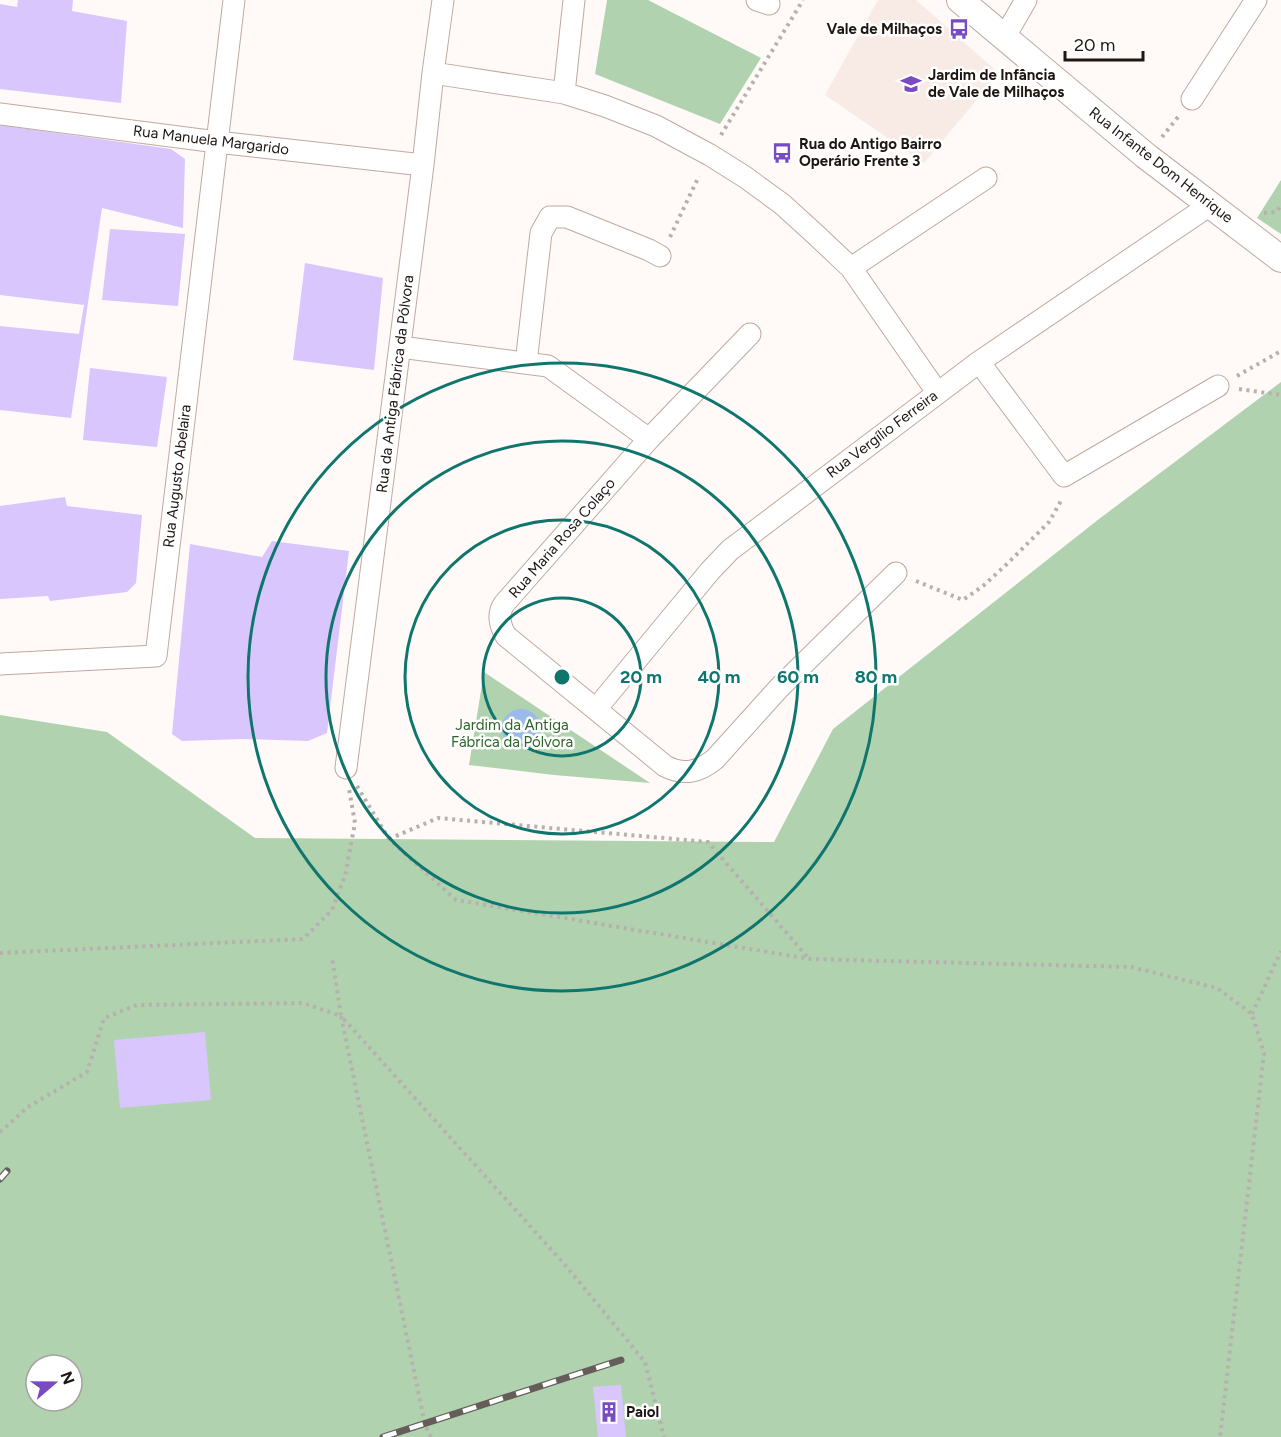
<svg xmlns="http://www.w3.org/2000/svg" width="1281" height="1437" font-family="Figtree,sans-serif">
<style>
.built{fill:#f8ebe5}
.green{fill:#b1d2ae;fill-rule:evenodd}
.water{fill:#99baea}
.building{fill:#d8c6fd}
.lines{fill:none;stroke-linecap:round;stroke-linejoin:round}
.minor-casing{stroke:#bfa99f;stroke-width:23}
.tertiary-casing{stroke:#bfa99f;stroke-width:28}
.path{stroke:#b6b0ae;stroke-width:4;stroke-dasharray:3 4.5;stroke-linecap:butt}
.minor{stroke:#fff;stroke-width:21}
.tertiary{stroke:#fff;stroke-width:26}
.rail-casing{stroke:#645d5a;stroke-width:7}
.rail{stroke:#fff;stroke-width:4.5;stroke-dasharray:14;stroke-linecap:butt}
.ring{fill:none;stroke:#0f766e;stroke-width:3}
.labels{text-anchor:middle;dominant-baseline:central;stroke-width:5;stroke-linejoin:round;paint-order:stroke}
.poi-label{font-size:15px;font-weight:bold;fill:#1e1612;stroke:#fff;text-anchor:start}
.street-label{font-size:15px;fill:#1e1612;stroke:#fff}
.park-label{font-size:15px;fill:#2d652a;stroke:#fff}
.centre{fill:#0f766e;stroke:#fff;stroke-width:3}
.ring-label{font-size:18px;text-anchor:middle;font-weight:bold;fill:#0f766e;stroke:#fff;stroke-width:5;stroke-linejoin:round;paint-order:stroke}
</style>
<rect width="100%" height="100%" fill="#fffaf8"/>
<path class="built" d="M878,0H916L999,73L924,163L825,95Z"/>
<path class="green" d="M607,0H648L761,58L720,124L595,74Z
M1281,180V234L1257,218Z
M1281,382V1437H0V715L107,732L255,838L774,842L833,729L1099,519ZM36,1365H72V1401H36Z
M484,672L650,783L554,775L469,765Z"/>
<path class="water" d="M502 728a19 19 0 1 1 38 0a19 19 0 1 1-38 0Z"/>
<path class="building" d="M18,0H73L72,11L127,21L121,103L0,89V4L17,7Z
M0,125L171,149L185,159L183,228L102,208L71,418L0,410V326L79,334L84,305L0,295Z
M110,229L185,234L178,306L102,300Z
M305,263L383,278L374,370L293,360Z
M90,368L167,377L157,447L83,440Z
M65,497L67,506L142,515L136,583L127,592L50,601L48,596L0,599V506Z
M272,541L349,551L327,733L308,741L243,739L182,741L172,734L190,544L262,557Z
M205,1032L211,1100L120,1108L114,1040Z
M621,1385L626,1437H598L593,1387Z"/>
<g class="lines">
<g class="minor-casing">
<path id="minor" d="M757,0L769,4
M1004,38L1026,0
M433,73L564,93L605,106L656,126L710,155L745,177L782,204L815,234L851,268L937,392
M564,93L574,0
M1192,99L1256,0
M0,114L217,142L423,165
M851,268L986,178
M750,334L649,439L504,604C497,614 500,626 506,636L665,766C684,776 699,772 715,759L779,688L896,573
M400,347L548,366L649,439
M979,362L1064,476L1218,386
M526,363L541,233L550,217H567L649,250L660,256
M0,664L156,656L234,0
M596,709L710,571L730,550L979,362L1210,205
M346,768L423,165L433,73L443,0"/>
</g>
<g class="tertiary-casing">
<path id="tertiary" d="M960,0L1146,156L1281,259"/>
</g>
<path class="path" d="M721,135L803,0
M1162,137L1178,117
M1264,213L1276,212L1281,205
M670,237L699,176
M1237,376L1281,351
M1239,389L1281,395
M916,581L963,600L983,586L1008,563L1049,522L1062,499
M357,786L389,839L456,900L810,959L1131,967L1217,988L1252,1014L1264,1053L1220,1437
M389,839L438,818L708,842L809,959
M0,953L303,939L332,910L345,876L355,823L349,789
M1252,1014L1281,951
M0,1132L28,1107L87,1072L104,1018L137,1005L303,1003L341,1016L332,957
M392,1437L425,1425
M431,1437L425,1425L341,1016L566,1266L645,1362L664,1437"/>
<use href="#minor" class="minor"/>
<use href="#tertiary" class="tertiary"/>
<g class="rail-casing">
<path id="rail" d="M0,1179L7,1171
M383,1437L621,1360"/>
</g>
<use href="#rail" class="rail"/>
</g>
<g class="ring">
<circle cx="562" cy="677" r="79"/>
<circle cx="562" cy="677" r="157"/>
<circle cx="562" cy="677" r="236"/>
<circle cx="562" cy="677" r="314"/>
</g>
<defs>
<g id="bus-bare" transform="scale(1.62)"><path d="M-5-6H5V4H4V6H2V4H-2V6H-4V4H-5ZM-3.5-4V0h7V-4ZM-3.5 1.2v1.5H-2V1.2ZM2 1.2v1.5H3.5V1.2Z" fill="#784bc3" stroke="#fff" stroke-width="2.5" paint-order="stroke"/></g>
<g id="school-bare" transform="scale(1.62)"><path d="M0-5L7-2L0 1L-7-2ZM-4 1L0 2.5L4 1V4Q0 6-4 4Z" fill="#784bc3" stroke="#fff" stroke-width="2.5" paint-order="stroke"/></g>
<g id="building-bare" transform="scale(1.62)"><path d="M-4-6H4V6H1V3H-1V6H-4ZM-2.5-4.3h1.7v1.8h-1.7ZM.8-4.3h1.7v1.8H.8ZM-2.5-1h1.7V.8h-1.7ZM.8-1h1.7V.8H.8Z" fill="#784bc3" stroke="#fff" stroke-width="2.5" paint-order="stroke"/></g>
</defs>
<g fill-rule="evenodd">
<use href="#bus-bare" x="959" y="29"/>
<use href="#school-bare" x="911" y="84"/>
<use href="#bus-bare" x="782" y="153"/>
<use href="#building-bare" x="609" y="1412"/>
</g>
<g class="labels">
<g class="poi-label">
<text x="942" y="29" text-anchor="end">Vale de Milhaços</text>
<text x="928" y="75">Jardim de Infância<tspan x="928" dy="17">de Vale de Milhaços</tspan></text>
<text x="799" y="144">Rua do Antigo Bairro<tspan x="799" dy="17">Operário Frente 3</tspan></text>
<text x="626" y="1412">Paiol</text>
</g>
<g class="street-label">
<text transform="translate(211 140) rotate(7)">Rua Manuela Margarido</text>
<text transform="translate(1161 165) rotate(38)">Rua Infante Dom Henrique</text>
<text transform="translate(395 384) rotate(-83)">Rua da Antiga Fábrica da Pólvora</text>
<text transform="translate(882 434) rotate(-37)">Rua Vergílio Ferreira</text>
<text transform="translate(177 476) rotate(-83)">Rua Augusto Abelaira</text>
<text transform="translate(562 538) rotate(-49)">Rua Maria Rosa Colaço</text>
</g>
<g class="park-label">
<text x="512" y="725">Jardim da Antiga<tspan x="512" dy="17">Fábrica da Pólvora</tspan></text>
</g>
</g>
<circle cx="562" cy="677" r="9" class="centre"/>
<g class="ring-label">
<text x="641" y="683">20 m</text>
<text x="719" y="683">40 m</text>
<text x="798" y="683">60 m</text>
<text x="876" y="683">80 m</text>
</g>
<g transform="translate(54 1383) rotate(70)"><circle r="28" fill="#ffffff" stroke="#a5a2a0" stroke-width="1.5"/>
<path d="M0-4.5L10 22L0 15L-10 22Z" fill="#784bc3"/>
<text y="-9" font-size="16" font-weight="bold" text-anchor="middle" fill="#1e1612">N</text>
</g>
<path d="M1065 51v9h78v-9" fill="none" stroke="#1e1612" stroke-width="3"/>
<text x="1074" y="51" font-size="18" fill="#1e1612" stroke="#ffffff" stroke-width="4.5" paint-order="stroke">20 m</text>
</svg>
